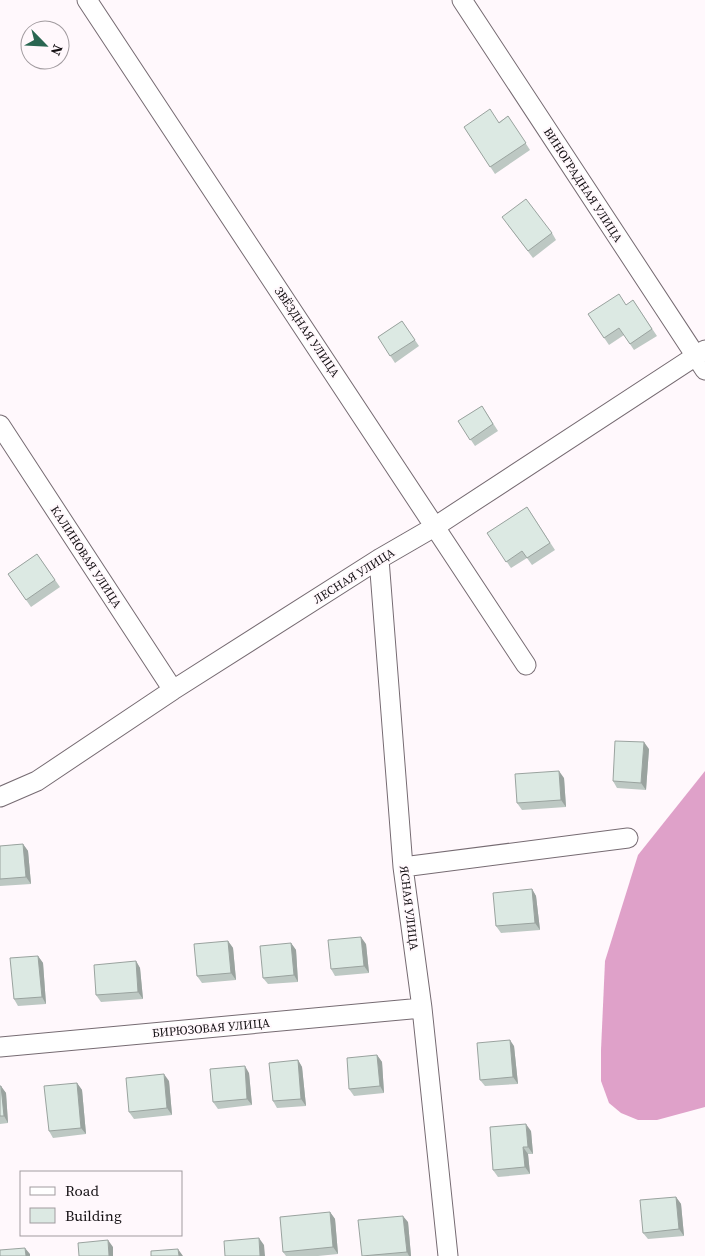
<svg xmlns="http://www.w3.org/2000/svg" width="705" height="1256" font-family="'Source Serif 4',serif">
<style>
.forest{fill:#dfa1c9}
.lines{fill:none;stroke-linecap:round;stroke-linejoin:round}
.street-casing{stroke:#766b72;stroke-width:21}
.street{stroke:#fff;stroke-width:19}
.wall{fill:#bdc8c3}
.shaded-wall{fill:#9aa39f}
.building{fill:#dce9e3;stroke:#9aa39f}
.labels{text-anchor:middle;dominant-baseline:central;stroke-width:4;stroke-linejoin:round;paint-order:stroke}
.street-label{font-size:12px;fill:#141013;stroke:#fff8fc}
</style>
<rect width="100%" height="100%" fill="#fff8fc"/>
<path class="forest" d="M705,771V1107L657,1120H638L621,1113L609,1103L601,1081V1050L605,961L638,855Z"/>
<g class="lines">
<g class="street-casing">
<path id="street" d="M87,0L526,665
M462,0L705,370
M0,425L173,690
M379,559L403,867L422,1008L448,1256
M0,797L37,781L173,690L379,559L436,526L705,350
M403,867L628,838
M0,1047L422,1008"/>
</g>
<use href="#street" class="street"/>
</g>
<path class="wall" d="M508,116L530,150L495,174L464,127L499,122Z
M507,224L552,233L556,240L533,258Z
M633,300L657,336L634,350L624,335L609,345L588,314L626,305Z
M402,321L419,346L395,363L378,337Z
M482,406L498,431L475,446L458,421Z
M527,507L555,550L532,565L527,558L511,568L487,533Z
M37,554L60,587L31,607L8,574Z
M649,749L646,790L617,788L613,781Z
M564,778L566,807L522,810L517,803Z
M23,844L28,851L31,884L0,886V846Z
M532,889L536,896L540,930L501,933L496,926Z
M228,941L233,948L236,980L202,983L197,976Z
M291,943L296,950L298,982L268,984L263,978Z
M366,944L369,973L335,976L331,969Z
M38,956L43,963L46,1004L18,1006L14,999Z
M136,961L140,968L143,999L101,1002L96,995Z
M514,1046L518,1084L485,1086L480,1080Z
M377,1055L382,1062L384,1093L354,1096L349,1089Z
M298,1060L302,1067L306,1106L277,1108L273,1101Z
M249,1073L252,1105L218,1109L213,1102Z
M169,1081L172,1115L134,1119L129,1112Z
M77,1083L82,1090L86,1134L53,1138L49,1131Z
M0,1086L6,1093L8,1123L0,1124Z
M531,1131L533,1154H528L530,1174L498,1177L493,1170Z
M676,1197L681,1204L684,1236L648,1239L643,1233Z
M330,1212L335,1219L338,1254L318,1256H286L283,1252Z
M408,1222L411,1256H362Z"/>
<path class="shaded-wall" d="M644,742L649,749L646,790L641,783Z
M559,771L564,778L566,807L561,800Z
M23,844L28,851L31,884L26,877Z
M532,889L536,896L540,930L535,923Z
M361,937L366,944L369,973L364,966Z
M228,941L233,948L236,980L231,973Z
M291,943L296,950L298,982L294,975Z
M38,956L43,963L46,1004L42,997Z
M136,961L140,968L143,999L138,992Z
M510,1040L514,1046L518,1084L513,1077Z
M377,1055L382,1062L384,1093L380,1086Z
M298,1060L302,1067L306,1106L301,1099Z
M245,1066L249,1073L252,1105L247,1099Z
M164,1074L169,1081L172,1115L167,1108Z
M77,1083L82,1090L86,1134L81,1128Z
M1,1086L6,1093L8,1123L4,1116Z
M526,1124L531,1131L533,1154L528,1147Z
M523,1147L528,1154L530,1174L525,1167Z
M676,1197L681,1204L684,1236L679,1229Z
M330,1212L335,1219L338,1254L333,1247Z
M403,1216L408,1222L411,1256H409L407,1252Z
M259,1238L264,1245L265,1256H260Z
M108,1240L113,1247V1256H109Z
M25,1248L30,1254V1256H26Z
M178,1249L183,1256H179Z"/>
<path class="building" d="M490,109L499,123L508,116L526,143L490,167L464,127Z
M526,199L552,233L528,251L502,217Z
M619,294L626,305L633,300L652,329L630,344L619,328L604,338L588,314Z
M402,321L415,340L390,356L378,337Z
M482,406L493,424L470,440L458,421Z
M527,507L550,543L527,558L522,551L506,562L487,533Z
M37,554L55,580L26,600L8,574Z
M615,741L644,742L641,783L613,781Z
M559,771L561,800L517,803L515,774Z
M23,844L26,877L0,879V846Z
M532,889L535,923L496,926L493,893Z
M361,937L364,966L331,969L328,940Z
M228,941L231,973L197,976L194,944Z
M291,943L294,975L263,978L260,946Z
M38,956L42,997L14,999L10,958Z
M136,961L138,992L96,995L94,965Z
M510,1040L513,1077L480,1080L477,1043Z
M377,1055L380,1086L349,1089L347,1058Z
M298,1060L301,1099L273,1101L269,1063Z
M245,1066L247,1099L213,1102L210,1069Z
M164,1074L167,1108L129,1112L126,1078Z
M77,1083L81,1128L49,1131L44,1086Z
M0,1086H1L4,1116H0Z
M526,1124L528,1147H523L525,1167L493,1170L490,1127Z
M676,1197L679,1229L643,1233L640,1200Z
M330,1212L333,1247L283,1252L280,1217Z
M403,1216L407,1252L362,1256L358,1220Z
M259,1238L260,1256H225L224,1241Z
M108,1240L109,1256H79L78,1243Z
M25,1248L26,1256H0V1250Z
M178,1249L179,1256H151V1251Z"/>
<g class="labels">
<g class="street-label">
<text transform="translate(583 185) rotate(57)">ВИНОГРАДНАЯ УЛИЦА</text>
<text transform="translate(307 332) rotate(56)">ЗВЁЗДНАЯ УЛИЦА</text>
<text transform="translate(86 557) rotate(57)">КАЛИНОВАЯ УЛИЦА</text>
<text transform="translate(354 576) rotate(-32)">ЛЕСНАЯ УЛИЦА</text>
<text transform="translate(409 908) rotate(83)">ЯСНАЯ УЛИЦА</text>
<text transform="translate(211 1028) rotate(-5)">БИРЮЗОВАЯ УЛИЦА</text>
</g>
</g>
<rect x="20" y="1171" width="162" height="65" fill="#fff8fc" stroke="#a19b9f"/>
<rect x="30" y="1187" width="25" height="8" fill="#ffffff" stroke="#a19b9f"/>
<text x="65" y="1196" font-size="15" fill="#141013">Road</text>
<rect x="30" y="1208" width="25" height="15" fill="#dce9e3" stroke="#a19b9f"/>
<text x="65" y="1221" font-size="15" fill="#141013">Building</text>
<g transform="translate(45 45) rotate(114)"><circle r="24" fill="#fff8fc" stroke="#a19b9f"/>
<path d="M0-4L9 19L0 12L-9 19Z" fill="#296651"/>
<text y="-8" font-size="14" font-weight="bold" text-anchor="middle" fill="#141013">N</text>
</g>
</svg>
